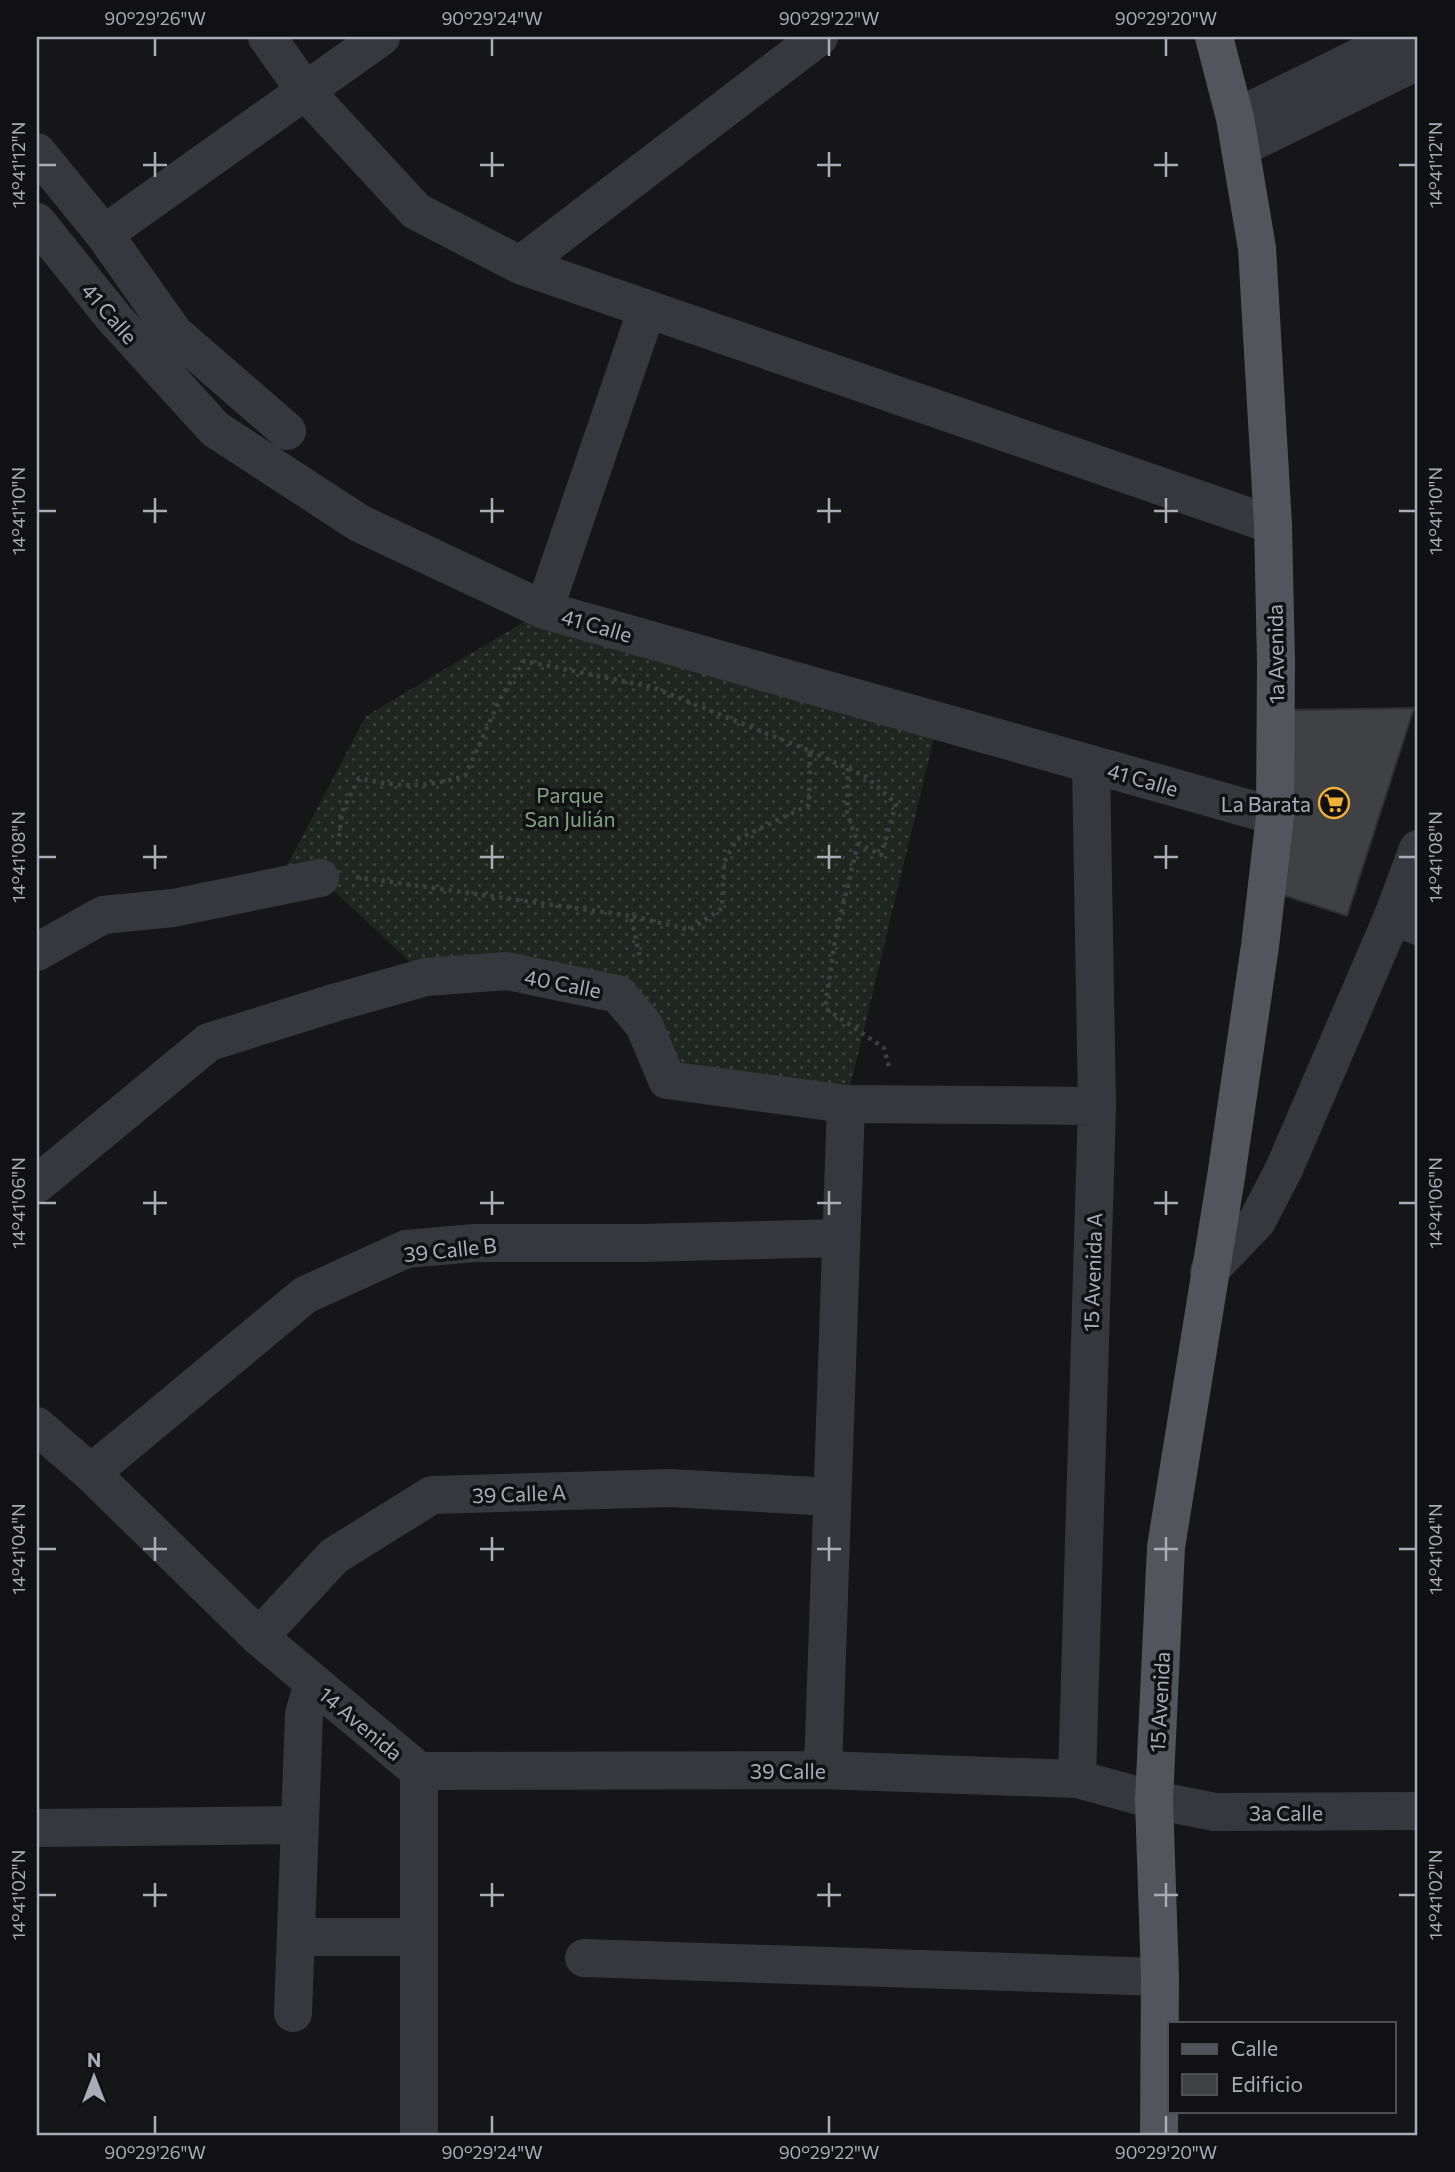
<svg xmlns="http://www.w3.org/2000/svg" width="1455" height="2172" font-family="Commissioner,sans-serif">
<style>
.grass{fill:url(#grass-dots)}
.building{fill:#404145;stroke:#303034;stroke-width:2}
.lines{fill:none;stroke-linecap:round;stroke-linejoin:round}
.path{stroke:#3d3f44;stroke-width:4.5;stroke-dasharray:3.5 5;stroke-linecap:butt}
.minor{stroke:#37383d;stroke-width:38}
.tertiary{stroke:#37383d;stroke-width:38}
.primary{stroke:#53555c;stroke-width:38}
.ticks{fill:none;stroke:#a8adb8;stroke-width:2.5}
.labels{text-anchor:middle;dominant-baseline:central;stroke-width:7;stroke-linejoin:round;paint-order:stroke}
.street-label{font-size:21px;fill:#a8adb8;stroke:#111113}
.park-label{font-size:21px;fill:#7fa381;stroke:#111113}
.poi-label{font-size:21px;fill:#a8adb8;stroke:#111113;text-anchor:end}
.neatline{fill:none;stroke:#a8adb8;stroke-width:2.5}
.ticks-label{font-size:18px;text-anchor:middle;fill:#a8adb8}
</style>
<defs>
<pattern id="grass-dots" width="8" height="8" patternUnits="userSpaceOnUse" patternTransform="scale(1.75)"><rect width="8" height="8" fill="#1e261f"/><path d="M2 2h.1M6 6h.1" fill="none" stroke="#3c433d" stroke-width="1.8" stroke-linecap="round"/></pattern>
</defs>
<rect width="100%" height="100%" fill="#161618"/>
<path class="grass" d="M544,610L938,721L846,1104L667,1080L617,994L426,977L320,878L283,873L366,716Z"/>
<path class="building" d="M1414,708L1347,916L1283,895L1288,710Z"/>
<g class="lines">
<path class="path" d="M810,751L867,777L896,804L881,855L858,843L847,813L848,768
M858,843L836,934L825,1008L884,1048L889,1067
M338,845L342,812L359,778C402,788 423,788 465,776L501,697L524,661L652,687L810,751L809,805L736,840L724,862L722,908L690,930L631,916
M356,877L631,916L641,963"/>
<path class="minor" d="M267,37L306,92L416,211L520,265L1273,525
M1235,118L1400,37
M1240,148L1418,61
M37,152L104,234L174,333L287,431
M37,222L114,318L215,429L359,523L544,610L1275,816
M104,234L381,37
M520,265L819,37
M544,610L647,309
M1393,916L1418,926
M37,952L103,915L173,908L320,878
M37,1184L209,1042L337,1002L426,977L507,971L618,994L644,1025L667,1080L846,1104L1097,1106
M37,1426L91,1473L259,1637L419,1771
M91,1473L305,1295L406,1249L474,1243H640L841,1238
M259,1637L334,1556L432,1495L670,1488L832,1497
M823,1770L846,1104
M419,1771L823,1770L1077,1779L1154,1800L1215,1812L1418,1811
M419,1771V2135
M1077,1779L1097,1106L1091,764
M37,1828L300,1825
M296,1937H419
M584,1958L1160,1977
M293,2013L304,1714L313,1683"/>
<path class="tertiary" d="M1209,1271L1257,1221L1284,1169L1393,916L1418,849"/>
<path class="primary" d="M1159,2135L1160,1977L1154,1800L1166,1547L1226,1177L1260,946L1275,816L1276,662L1273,525L1257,248L1235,118L1214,37"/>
</g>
<path class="ticks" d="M155,38V56M492,38V56M829,38V56M1166,38V56M155,152V177M492,152V177M829,152V177M1166,152V177M38,165H56M143,165H167M480,165H504M817,165H841M1154,165H1178M1399,165H1416M155,498V523M492,498V523M829,498V523M1166,498V523M38,511H56M143,511H167M480,511H504M817,511H841M1154,511H1178M1399,511H1416M155,845V869M492,845V869M829,845V869M1166,845V869M38,857H56M143,857H167M480,857H504M817,857H841M1154,857H1178M1399,857H1416M155,1191V1215M492,1191V1215M829,1191V1215M1166,1191V1215M38,1203H56M143,1203H167M480,1203H504M817,1203H841M1154,1203H1178M1399,1203H1416M155,1537V1561M492,1537V1561M829,1537V1561M1166,1537V1561M38,1549H56M143,1549H167M480,1549H504M817,1549H841M1154,1549H1178M1399,1549H1416M155,1883V1907M492,1883V1907M829,1883V1907M1166,1883V1907M38,1895H56M143,1895H167M480,1895H504M817,1895H841M1154,1895H1178M1399,1895H1416M155,2116V2134M492,2116V2134M829,2116V2134M1166,2116V2134"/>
<defs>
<g id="supermarket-ring" transform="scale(1.575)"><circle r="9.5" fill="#111113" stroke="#f2b134" stroke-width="1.5"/><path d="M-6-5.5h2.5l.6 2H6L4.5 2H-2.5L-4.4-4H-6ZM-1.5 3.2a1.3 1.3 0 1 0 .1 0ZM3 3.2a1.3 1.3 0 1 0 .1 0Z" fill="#f2b134"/></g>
</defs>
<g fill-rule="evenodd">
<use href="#supermarket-ring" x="1334" y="803"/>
</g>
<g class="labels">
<g class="street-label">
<text transform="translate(110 313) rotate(49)">41 Calle</text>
<text transform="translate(597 625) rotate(16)">41 Calle</text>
<text transform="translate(1275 654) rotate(-91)">1a Avenida</text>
<text transform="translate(1143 779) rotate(16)">41 Calle</text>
<text transform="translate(563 983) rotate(11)">40 Calle</text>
<text transform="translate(450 1249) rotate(-6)">39 Calle B</text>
<text transform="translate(1092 1272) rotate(-88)">15 Avenida A</text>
<text transform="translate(519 1493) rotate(-2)">39 Calle A</text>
<text transform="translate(1159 1702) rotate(-87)">15 Avenida</text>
<text transform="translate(361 1723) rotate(40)">14 Avenida</text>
<text x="788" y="1770">39 Calle</text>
<text x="1286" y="1812">3a Calle</text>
</g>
<g class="park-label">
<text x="570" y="794">Parque<tspan x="570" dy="24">San Julián</tspan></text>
</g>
<g class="poi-label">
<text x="1311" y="803">La Barata</text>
</g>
</g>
<rect width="1455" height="2172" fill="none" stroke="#111113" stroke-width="77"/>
<rect x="1168" y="2022" width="228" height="91" fill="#111113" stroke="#4d4f55" stroke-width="2"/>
<rect x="1182" y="2044" width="35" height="10" fill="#53555c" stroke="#4d4f55" stroke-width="2"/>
<text x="1231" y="2056" font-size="21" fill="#a8adb8">Calle</text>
<rect x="1182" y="2074" width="35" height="21" fill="#404145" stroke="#4d4f55" stroke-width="2"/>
<text x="1231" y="2092" font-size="21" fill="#a8adb8">Edificio</text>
<g transform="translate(94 2077)" stroke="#111113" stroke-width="5" paint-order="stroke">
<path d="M0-5L12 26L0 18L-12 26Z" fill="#a8adb8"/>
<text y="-10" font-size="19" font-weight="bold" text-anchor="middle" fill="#a8adb8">N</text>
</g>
<rect x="38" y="38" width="1378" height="2096" class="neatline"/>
<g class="ticks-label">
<text x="155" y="25">90°29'26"W</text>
<text x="492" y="25">90°29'24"W</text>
<text x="829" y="25">90°29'22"W</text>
<text x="1166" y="25">90°29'20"W</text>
<text transform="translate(19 165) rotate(-90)" y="6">14°41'12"N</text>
<text transform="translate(1436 165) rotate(-90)" y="6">14°41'12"N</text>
<text transform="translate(19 511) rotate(-90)" y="6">14°41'10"N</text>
<text transform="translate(1436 511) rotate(-90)" y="6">14°41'10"N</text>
<text transform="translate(19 857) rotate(-90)" y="6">14°41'08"N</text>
<text transform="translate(1436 857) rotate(-90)" y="6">14°41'08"N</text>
<text transform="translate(19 1203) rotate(-90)" y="6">14°41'06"N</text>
<text transform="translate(1436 1203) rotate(-90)" y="6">14°41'06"N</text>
<text transform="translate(19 1549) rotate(-90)" y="6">14°41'04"N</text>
<text transform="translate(1436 1549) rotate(-90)" y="6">14°41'04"N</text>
<text transform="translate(19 1895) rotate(-90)" y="6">14°41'02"N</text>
<text transform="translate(1436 1895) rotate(-90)" y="6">14°41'02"N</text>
<text x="155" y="2159">90°29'26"W</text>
<text x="492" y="2159">90°29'24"W</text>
<text x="829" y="2159">90°29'22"W</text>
<text x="1166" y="2159">90°29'20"W</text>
</g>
</svg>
